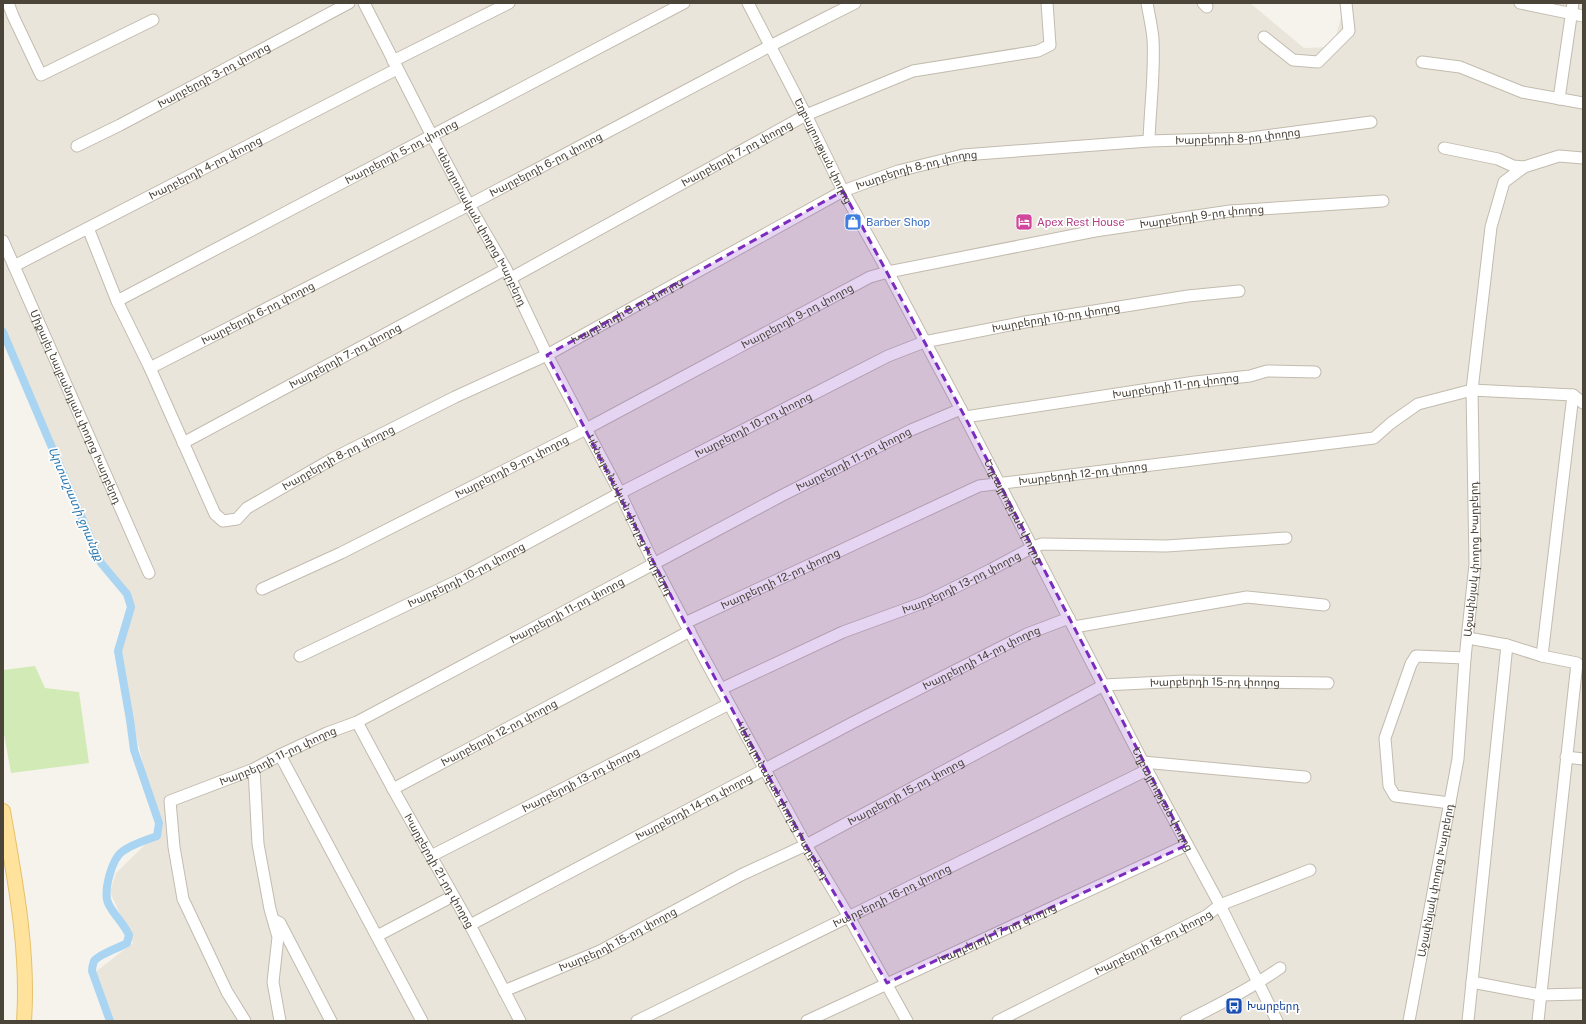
<svg xmlns="http://www.w3.org/2000/svg" width="1586" height="1024" font-family="'Public Sans','Noto Sans Armenian',sans-serif">
<style>
.residential{fill:#eae5da}
.green{fill:#d2eab5}
.lines{fill:none;stroke-linecap:round;stroke-linejoin:round}
.canal{stroke:#a9d4f2;stroke-width:8}
.minor-casing{stroke:#c2bbae;stroke-width:13}
.major-casing{stroke:#e6c16a;stroke-width:16}
.minor{stroke:#fff;stroke-width:11}
.major{stroke:#ffe39c;stroke-width:14}
.marked{fill:#7b2cbf;fill-opacity:0.2;stroke:#7b2cbf;stroke-width:3;stroke-dasharray:8 5;stroke-linejoin:round}
.labels{text-anchor:middle;dominant-baseline:central;stroke-width:3.5;stroke-linejoin:round;paint-order:stroke}
.street-label{font-size:11px;fill:#4b4439;stroke:#fff}
.shop-label{font-size:11px;fill:#366cbe;stroke:#fff;text-anchor:start}
.hotel-label{font-size:11px;fill:#b23c85;stroke:#fff;text-anchor:start}
.transit-label{font-size:11px;fill:#164399;stroke:#fff;text-anchor:start}
.water-label{font-size:12px;font-style:italic;fill:#2e7ab2;stroke:#fff}
</style>
<rect width="100%" height="100%" fill="#f6f3ec"/>
<path class="residential" d="M3,3H1250L1304,48L1333,47L1345,3H1583V1021H113L94,973L133,943L110,892L116,873L159,831L116,651L130,609L127,594L94,552L3,328Z"/>
<path class="green" d="M35,666L45,688L79,692L89,763L11,773L3,728V670Z"/>
<g class="lines">
<path class="canal" d="M3,332L101,563L127,594L131,607L118,651L130,720L134,750L159,823L157,836C146,840 132,844 123,851C112,858 102,893 109,905C115,916 124,924 129,935L127,943C119,948 99,954 94,961C93,964 92,968 92,971L110,1021"/>
<g class="minor-casing">
<g id="minor">
<path d="M8,3L13,16L41,75L153,20"/>
<path id="s1" d="M364,3L432,136L469,205L506,269L547,355L620,493L654,564L685,623L806,845L849,917L907,1021"/>
<path id="s2" d="M748,3L806,115L843,191L888,272L965,417L1147,770L1220,905L1277,1021"/>
<path d="M1147,3C1149,15 1152,27 1153,39C1155,73 1150,107 1149,141"/>
<path d="M1203,3L1207,7"/>
<path d="M1520,3L1583,16"/>
<path d="M1264,37L1293,60L1318,62L1349,31L1346,3"/>
<path d="M393,61L509,3"/>
<path d="M1422,62L1460,67L1522,92L1583,103"/>
<path d="M1559,99L1573,3"/>
<path id="s3" d="M77,146L120,125L349,3"/>
<path d="M1444,148L1498,159L1513,166L1524,167"/>
<path id="s4" d="M88,228L117,301L150,368L215,514L223,521L237,519L247,508L334,458L455,397L547,355L843,191L898,171L963,155L1149,141L1250,138L1371,122"/>
<path id="s5" d="M3,241L149,573"/>
<path id="s6" d="M14,266L397,69"/>
<path id="s7" d="M511,278L806,115L913,71L1038,51L1050,45L1047,3"/>
<path id="s8" d="M117,301L684,3"/>
<path id="s9" d="M150,368L469,205L770,46L855,3"/>
<path id="s10" d="M965,417L1195,382L1250,376L1267,371L1315,372"/>
<path id="s11" d="M183,443L506,269"/>
<path id="s12" d="M262,589L341,553L586,429L870,277L888,272L1095,231L1230,211L1383,201"/>
<path id="s13" d="M685,623L979,486L1374,438L1391,423L1418,404L1472,390L1573,395L1583,403"/>
<path d="M1074,627L1247,597L1324,605"/>
<path d="M1468,638L1507,645L1542,656L1577,663L1538,1021"/>
<path id="s14" d="M300,656L461,579L620,493L888,356L924,342L1025,322L1188,296L1239,291"/>
<path d="M1542,656L1573,395"/>
<path id="s15" d="M721,689L843,632L925,602L990,570L1033,547L1042,544L1166,546L1286,538"/>
<path id="s16" d="M357,722L393,789L470,925L520,1021"/>
<path d="M280,755L422,1021"/>
<path d="M1566,757L1583,759"/>
<path d="M1143,762L1305,777"/>
<path d="M254,769L258,844L270,909L278,937L273,982L280,1021"/>
<path id="s17" d="M393,789L690,631"/>
<path d="M1450,803L1395,796L1389,786L1385,738L1411,664L1416,656L1465,658"/>
<path id="s18" d="M431,856L729,704"/>
<path d="M274,920L280,923L331,1021"/>
<path id="s19" d="M470,925L854,722L1027,634L1069,618"/>
<path d="M377,936L453,896"/>
<path d="M1472,982L1540,995L1581,994"/>
<path id="s20" d="M504,991L600,951L741,875L806,845L1104,685L1185,681L1328,683"/>
<path id="s21" d="M245,1021L227,992L183,899L174,847L170,801L254,769L280,755L327,733L357,722L781,496L911,430L961,409"/>
<path id="s22" d="M637,1021L1147,770"/>
<path id="s23" d="M807,1021L1187,845"/>
<path id="s24" d="M998,1021L1206,916L1220,905L1310,870"/>
<path d="M1186,1021C1219,1005 1250,989 1280,968"/>
<path id="s25" d="M1409,1021L1458,759L1465,658L1475,564L1472,390L1491,227L1504,182L1524,167L1559,156L1583,158"/>
<path d="M1468,1021L1507,645"/>
</g>
</g>
<g class="major-casing">
<path id="major" d="M3,811C15,880 29,951 24,1021"/>
</g>
<use href="#minor" class="minor"/>
<use href="#major" class="major"/>
</g>
<path class="marked" d="M843,191L965,417L1187,845L887,983L806,845L685,623L547,355Z"/>
<defs>
<g id="shop-square" transform="scale(0.9)"><rect x="-9" y="-9" width="18" height="18" rx="4" fill="#3f7fe0" stroke="#fff"/><path d="M-5-2.5h2.3a2.7 3.5 0 0 1 5.4 0H5L5.5 6h-11ZM-1.5-2.5h3a1.5 2.3 0 0 0-3 0Z" fill="#fff"/></g>
<g id="hotel-square" transform="scale(0.9)"><rect x="-9" y="-9" width="18" height="18" rx="4" fill="#d1479c" stroke="#fff"/><path d="M-6-4.5h1.5V1H6V5H4.5V3h-9V5H-6ZM-4 0a1.8 1.8 0 1 1 3.6 0ZM.5 0V-2.5h3Q6-2.5 6 0Z" fill="#fff"/></g>
<g id="bus-square" transform="scale(0.9)"><rect x="-9" y="-9" width="18" height="18" rx="4" fill="#1a4fb4" stroke="#fff"/><path d="M-5-6H5V4H4V6H2V4H-2V6H-4V4H-5ZM-3.5-4V0h7V-4ZM-3.5 1.2v1.5H-2V1.2ZM2 1.2v1.5H3.5V1.2Z" fill="#fff"/></g>
</defs>
<g fill-rule="evenodd">
<use href="#shop-square" x="853" y="222"/>
<use href="#hotel-square" x="1024" y="222"/>
<use href="#bus-square" x="1234" y="1006"/>
</g>
<g class="labels">
<g class="street-label">
<text stroke="none"><textPath href="#s3" startOffset="154">Խարբերդի 3-րդ փողոց</textPath></text>
<text stroke="none"><textPath href="#s4" startOffset="1429">Խարբերդի 8-րդ փողոց</textPath></text>
<text stroke="none"><textPath href="#s2" startOffset="166">Եղբայրության փողոց</textPath></text>
<text stroke="none"><textPath href="#s8" startOffset="321">Խարբերդի 5-րդ փողոց</textPath></text>
<text stroke="none"><textPath href="#s7" startOffset="258">Խարբերդի 7-րդ փողոց</textPath></text>
<text stroke="none"><textPath href="#s9" startOffset="445">Խարբերդի 6-րդ փողոց</textPath></text>
<text stroke="none"><textPath href="#s6" startOffset="215">Խարբերդի 4-րդ փողոց</textPath></text>
<text stroke="none"><textPath href="#s4" startOffset="1105">Խարբերդի 8-րդ փողոց</textPath></text>
<text stroke="none"><textPath href="#s12" startOffset="1021">Խարբերդի 9-րդ փողոց</textPath></text>
<text stroke="none"><textPath href="#s1" startOffset="253">Կենտրոնական փողոց Խարբերդ</textPath></text>
<text stroke="none"><textPath href="#s4" startOffset="781">Խարբերդի 8-րդ փողոց</textPath></text>
<text stroke="none"><textPath href="#s9" startOffset="121">Խարբերդի 6-րդ փողոց</textPath></text>
<text stroke="none"><textPath href="#s12" startOffset="601">Խարբերդի 9-րդ փողոց</textPath></text>
<text stroke="none"><textPath href="#s14" startOffset="833">Խարբերդի 10-րդ փողոց</textPath></text>
<text stroke="none"><textPath href="#s11" startOffset="184">Խարբերդի 7-րդ փողոց</textPath></text>
<text stroke="none"><textPath href="#s10" startOffset="213">Խարբերդի 11-րդ փողոց</textPath></text>
<text stroke="none"><textPath href="#s5" startOffset="181">Միքայել Նալբանդյան փողոց Խարբերդ</textPath></text>
<text stroke="none"><textPath href="#s14" startOffset="509">Խարբերդի 10-րդ փողոց</textPath></text>
<text stroke="none"><textPath href="#s4" startOffset="457">Խարբերդի 8-րդ փողոց</textPath></text>
<text stroke="none"><textPath href="#s21" startOffset="1001">Խարբերդի 11-րդ փողոց</textPath></text>
<text stroke="none"><textPath href="#s12" startOffset="278">Խարբերդի 9-րդ փողոց</textPath></text>
<text stroke="none"><textPath href="#s13" startOffset="429">Խարբերդի 12-րդ փողոց</textPath></text>
<text stroke="none"><textPath href="#s2" startOffset="574">Եղբայրության փողոց</textPath></text>
<text stroke="none"><textPath href="#s1" startOffset="577">Կենտրոնական փողոց Խարբերդ</textPath></text>
<text stroke="none"><textPath href="#s25" startOffset="467">Աջափնյակ փողոց Խարբերդ</textPath></text>
<text stroke="none"><textPath href="#s14" startOffset="185">Խարբերդի 10-րդ փողոց</textPath></text>
<text stroke="none"><textPath href="#s13" startOffset="105">Խարբերդի 12-րդ փողոց</textPath></text>
<text stroke="none"><textPath href="#s15" startOffset="263">Խարբերդի 13-րդ փողոց</textPath></text>
<text stroke="none"><textPath href="#s21" startOffset="677">Խարբերդի 11-րդ փողոց</textPath></text>
<text stroke="none"><textPath href="#s19" startOffset="577">Խարբերդի 14-րդ փողոց</textPath></text>
<text stroke="none"><textPath href="#s20" startOffset="785">Խարբերդի 15-րդ փողոց</textPath></text>
<text stroke="none"><textPath href="#s17" startOffset="120">Խարբերդի 12-րդ փողոց</textPath></text>
<text stroke="none"><textPath href="#s21" startOffset="353">Խարբերդի 11-րդ փողոց</textPath></text>
<text stroke="none"><textPath href="#s18" startOffset="168">Խարբերդի 13-րդ փողոց</textPath></text>
<text stroke="none"><textPath href="#s20" startOffset="449">Խարբերդի 15-րդ փողոց</textPath></text>
<text stroke="none"><textPath href="#s2" startOffset="898">Եղբայրության փողոց</textPath></text>
<text stroke="none"><textPath href="#s1" startOffset="901">Կենտրոնական փողոց Խարբերդ</textPath></text>
<text stroke="none"><textPath href="#s19" startOffset="253">Խարբերդի 14-րդ փողոց</textPath></text>
<text stroke="none"><textPath href="#s16" startOffset="170">Խարբերդի 21-րդ փողոց</textPath></text>
<text stroke="none"><textPath href="#s25" startOffset="143">Աջափնյակ փողոց Խարբերդ</textPath></text>
<text stroke="none"><textPath href="#s22" startOffset="284">Խարբերդի 16-րդ փողոց</textPath></text>
<text stroke="none"><textPath href="#s23" startOffset="209">Խարբերդի 17-րդ փողոց</textPath></text>
<text stroke="none"><textPath href="#s20" startOffset="125">Խարբերդի 15-րդ փողոց</textPath></text>
<text stroke="none"><textPath href="#s24" startOffset="174">Խարբերդի 18-րդ փողոց</textPath></text>
</g>
<g class="shop-label">
<text x="866" y="222">Barber Shop</text>
</g>
<g class="hotel-label">
<text x="1037" y="222">Apex Rest House</text>
</g>
<g class="transit-label">
<text x="1247" y="1006">Խարբերդ</text>
</g>
<g class="water-label">
<text transform="translate(76 504) rotate(67)">Արտաշատի ջրանցք</text>
</g>
</g>
<rect width="1586" height="1024" fill="none" stroke="#4b4439" stroke-width="8"/>
</svg>
